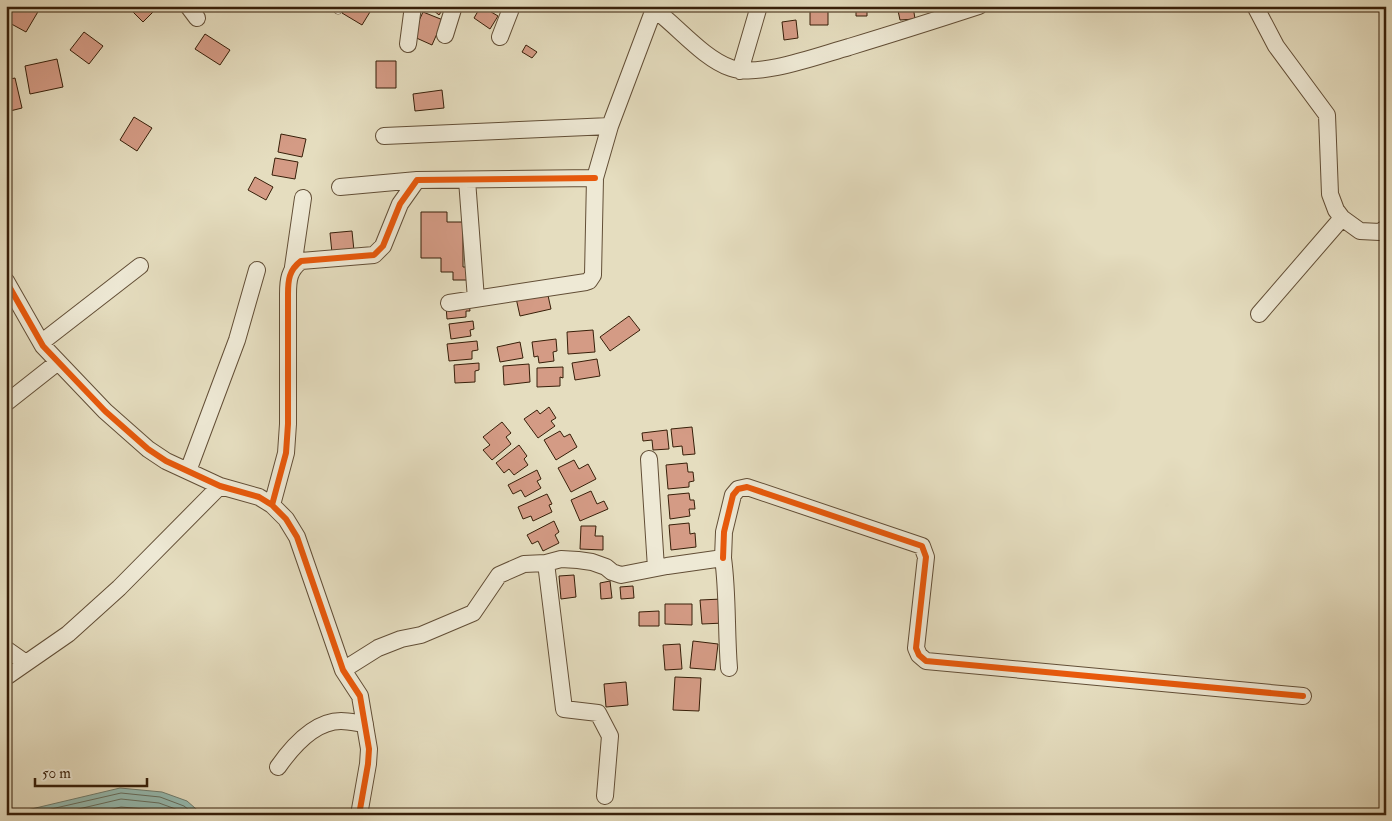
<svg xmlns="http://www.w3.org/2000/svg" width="1392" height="821" font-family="'IM FELL Double Pica',serif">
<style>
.water{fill:#96bcb2;stroke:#707d6e}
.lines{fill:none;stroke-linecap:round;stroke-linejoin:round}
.shore{stroke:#666e5e;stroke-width:1}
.building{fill:#d49b85;stroke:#371f09}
.lane-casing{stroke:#624e36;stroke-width:9}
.street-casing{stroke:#624e36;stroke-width:18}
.lane{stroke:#eee9d5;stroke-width:8}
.street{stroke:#eee9d5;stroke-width:16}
.cycleway-casing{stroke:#eee9d5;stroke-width:9}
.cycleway{stroke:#e8590c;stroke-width:6}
</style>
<rect width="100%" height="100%" fill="#e5ddbf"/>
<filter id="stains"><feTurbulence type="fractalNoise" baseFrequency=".004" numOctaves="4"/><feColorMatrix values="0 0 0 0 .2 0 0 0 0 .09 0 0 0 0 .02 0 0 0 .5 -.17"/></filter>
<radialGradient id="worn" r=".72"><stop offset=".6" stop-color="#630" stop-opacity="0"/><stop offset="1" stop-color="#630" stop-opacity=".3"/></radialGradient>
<path class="water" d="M120,788L162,792L187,801L203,815H6Z"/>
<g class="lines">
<path class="shore" d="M25,815L121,793L160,797L184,806L195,815
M53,815L121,799L159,803L181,811L185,815
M87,815L121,807L157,810L169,815"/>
</g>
<path class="building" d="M10,6H31L39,10L26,32L6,21V13Z
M127,6H155L157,8L143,22Z
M347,6H373V7L362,25L342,13Z
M435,6H445L439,15L433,10Z
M481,6L498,16L490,29L474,18Z
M810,6H828V25H810Z
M856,6H867V16H856Z
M897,6H913L915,19L900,20Z
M423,12L443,20L432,45L412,36Z
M796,20L798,38L784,40L782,22Z
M84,32L103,46L89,64L70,50Z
M205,34L230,50L220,65L195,49Z
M526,45L537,52L532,58L522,52Z
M57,59L63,87L30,94L25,66Z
M376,61H396V88H376Z
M15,78L22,108L6,112V95L8,94L6,80Z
M442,90L444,108L415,111L413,94Z
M134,117L152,128L137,151L120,140Z
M281,134L306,139L302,157L278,152Z
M275,158L298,162L295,179L272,175Z
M255,177L273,187L266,200L248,190Z
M421,212H447V222H463V267H470V280H453V272H441V258H421Z
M352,231L354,251L332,253L330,233Z
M547,291L551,309L520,316L516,298Z
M469,303L470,311H466V317L447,319L446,306Z
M629,316L640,330L610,351L600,337Z
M473,321L474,329L470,330L471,336L451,339L449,324Z
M593,330L595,352L568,354L567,332Z
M556,339L557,351L553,352L554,361L539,363L538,356L534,357L532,342Z
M477,341L478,350L472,351V359L449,361L447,344Z
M520,342L523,358L500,362L497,347Z
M597,359L600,376L575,380L572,363Z
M479,363V370L475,371V382L455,383L454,365Z
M529,364L530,382L504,385L503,366Z
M563,367V378L560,377V386L537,387V368Z
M549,407L556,418L551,421L555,426L538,438L524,419L537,410L540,414Z
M502,422L511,433L506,437L511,444L492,460L483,450L490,445L483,437Z
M692,427L695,454L683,455L682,446L673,447L671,429Z
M667,430L669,449L653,450L652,440L643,441L642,433Z
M560,431L564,437L570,434L577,447L556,460L544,440Z
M519,445L527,456L524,459L528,465L514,475L509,469L504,473L496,463Z
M574,460L579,469L588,464L596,479L571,492L558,468Z
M687,463L688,472H693L694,481L689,482V487L668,489L666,465Z
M537,470L541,479L537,481L541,488L525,497L521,490L513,494L508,485Z
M591,491L597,504L604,501L608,509L580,521L571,500Z
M689,493L690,500H694L695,509H689L690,516L670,519L668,495Z
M547,494L552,504L549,505L552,512L533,521L531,516L523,519L518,507Z
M554,521L559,532L555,535L559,543L543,551L538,541L532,544L527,535Z
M689,523L690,534L695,533L696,547L671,550L669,525Z
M581,526H596L595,536H603V550L580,549Z
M574,575L576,597L561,599L559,576Z
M610,581L612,598L601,599L600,583Z
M633,586L634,598L621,599L620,587Z
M722,599L724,623L702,624L700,600Z
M665,604H692V625L665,624Z
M659,611V626H639V612Z
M693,641L718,644L715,670L690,668Z
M680,644L682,669L665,670L663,645Z
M675,677L701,678L699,711L673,710Z
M626,682L628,705L606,707L604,684Z"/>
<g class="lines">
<g class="lane-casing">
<path id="lane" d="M338,10L340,6"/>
</g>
<g class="street-casing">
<path id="street" d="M188,6L197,18
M650,6C676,24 702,58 731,68C759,78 820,55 849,47C892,34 936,20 979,6
M1255,6L1276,46L1327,115L1330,194L1336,210L1342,218L1360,231L1380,232L1386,228
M445,35L454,6
M500,37L512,6
M408,44L413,6
M740,71L759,6
M384,136L610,126
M467,180L476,299
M340,187L417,180
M293,267L303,198
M6,281L43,346L105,411L148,449L166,461L220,486L259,497L272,505L286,519L297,537L343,670L360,696L369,749L368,764L359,815
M449,303L586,282L589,281L593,275L595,178L610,126L654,9
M1259,314L1342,218
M42,342L140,266
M6,403L58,362
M649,459L656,568
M188,471L237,340L257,270
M272,505L286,453L288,424V294C288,280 289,270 301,261L374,255L383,246L400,204L417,180L595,178
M723,558L724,532L733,495L738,489L747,487L922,546L926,557L916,648L919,655L926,661L1303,696
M546,563L564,709L598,713L610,736L605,796
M6,649L26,663
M343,670L378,648L401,639L421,635L473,613L499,575L524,564L546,563L561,559L578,560L592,562L606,567L612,572L621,575L667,566L723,558C728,594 726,631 729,668
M6,677L68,634L119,588L220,486
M278,767C292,747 314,721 341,721C349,721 357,723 365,724"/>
</g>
<use href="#lane" class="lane"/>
<use href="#street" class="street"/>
<g class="cycleway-casing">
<path id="cycleway" d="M6,281L43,346L105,411L148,449L166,461L220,486L259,497L272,505L286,519L297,537L343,670L360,696L369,749L368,764L359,815
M272,505L286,453L288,424V294C288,280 289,270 301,261L374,255L383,246L400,204L417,180L595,178
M723,558L724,532L733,495L738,489L747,487L922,546L926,557L916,648L919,655L926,661L1303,696"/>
</g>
<use href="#cycleway" class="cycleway"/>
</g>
<rect width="1392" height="821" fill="none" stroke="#e5ddbf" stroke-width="25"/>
<rect x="8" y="8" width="1377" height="806" fill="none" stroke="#371f09" stroke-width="2.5"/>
<rect x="12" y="12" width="1367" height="796" fill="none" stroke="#371f09"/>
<path d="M35 778v8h112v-8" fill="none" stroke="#371f09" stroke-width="2.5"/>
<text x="42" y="778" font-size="15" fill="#371f09" stroke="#eee9d5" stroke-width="4" paint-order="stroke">50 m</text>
<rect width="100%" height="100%" filter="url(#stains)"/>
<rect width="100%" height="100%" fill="url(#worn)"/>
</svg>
